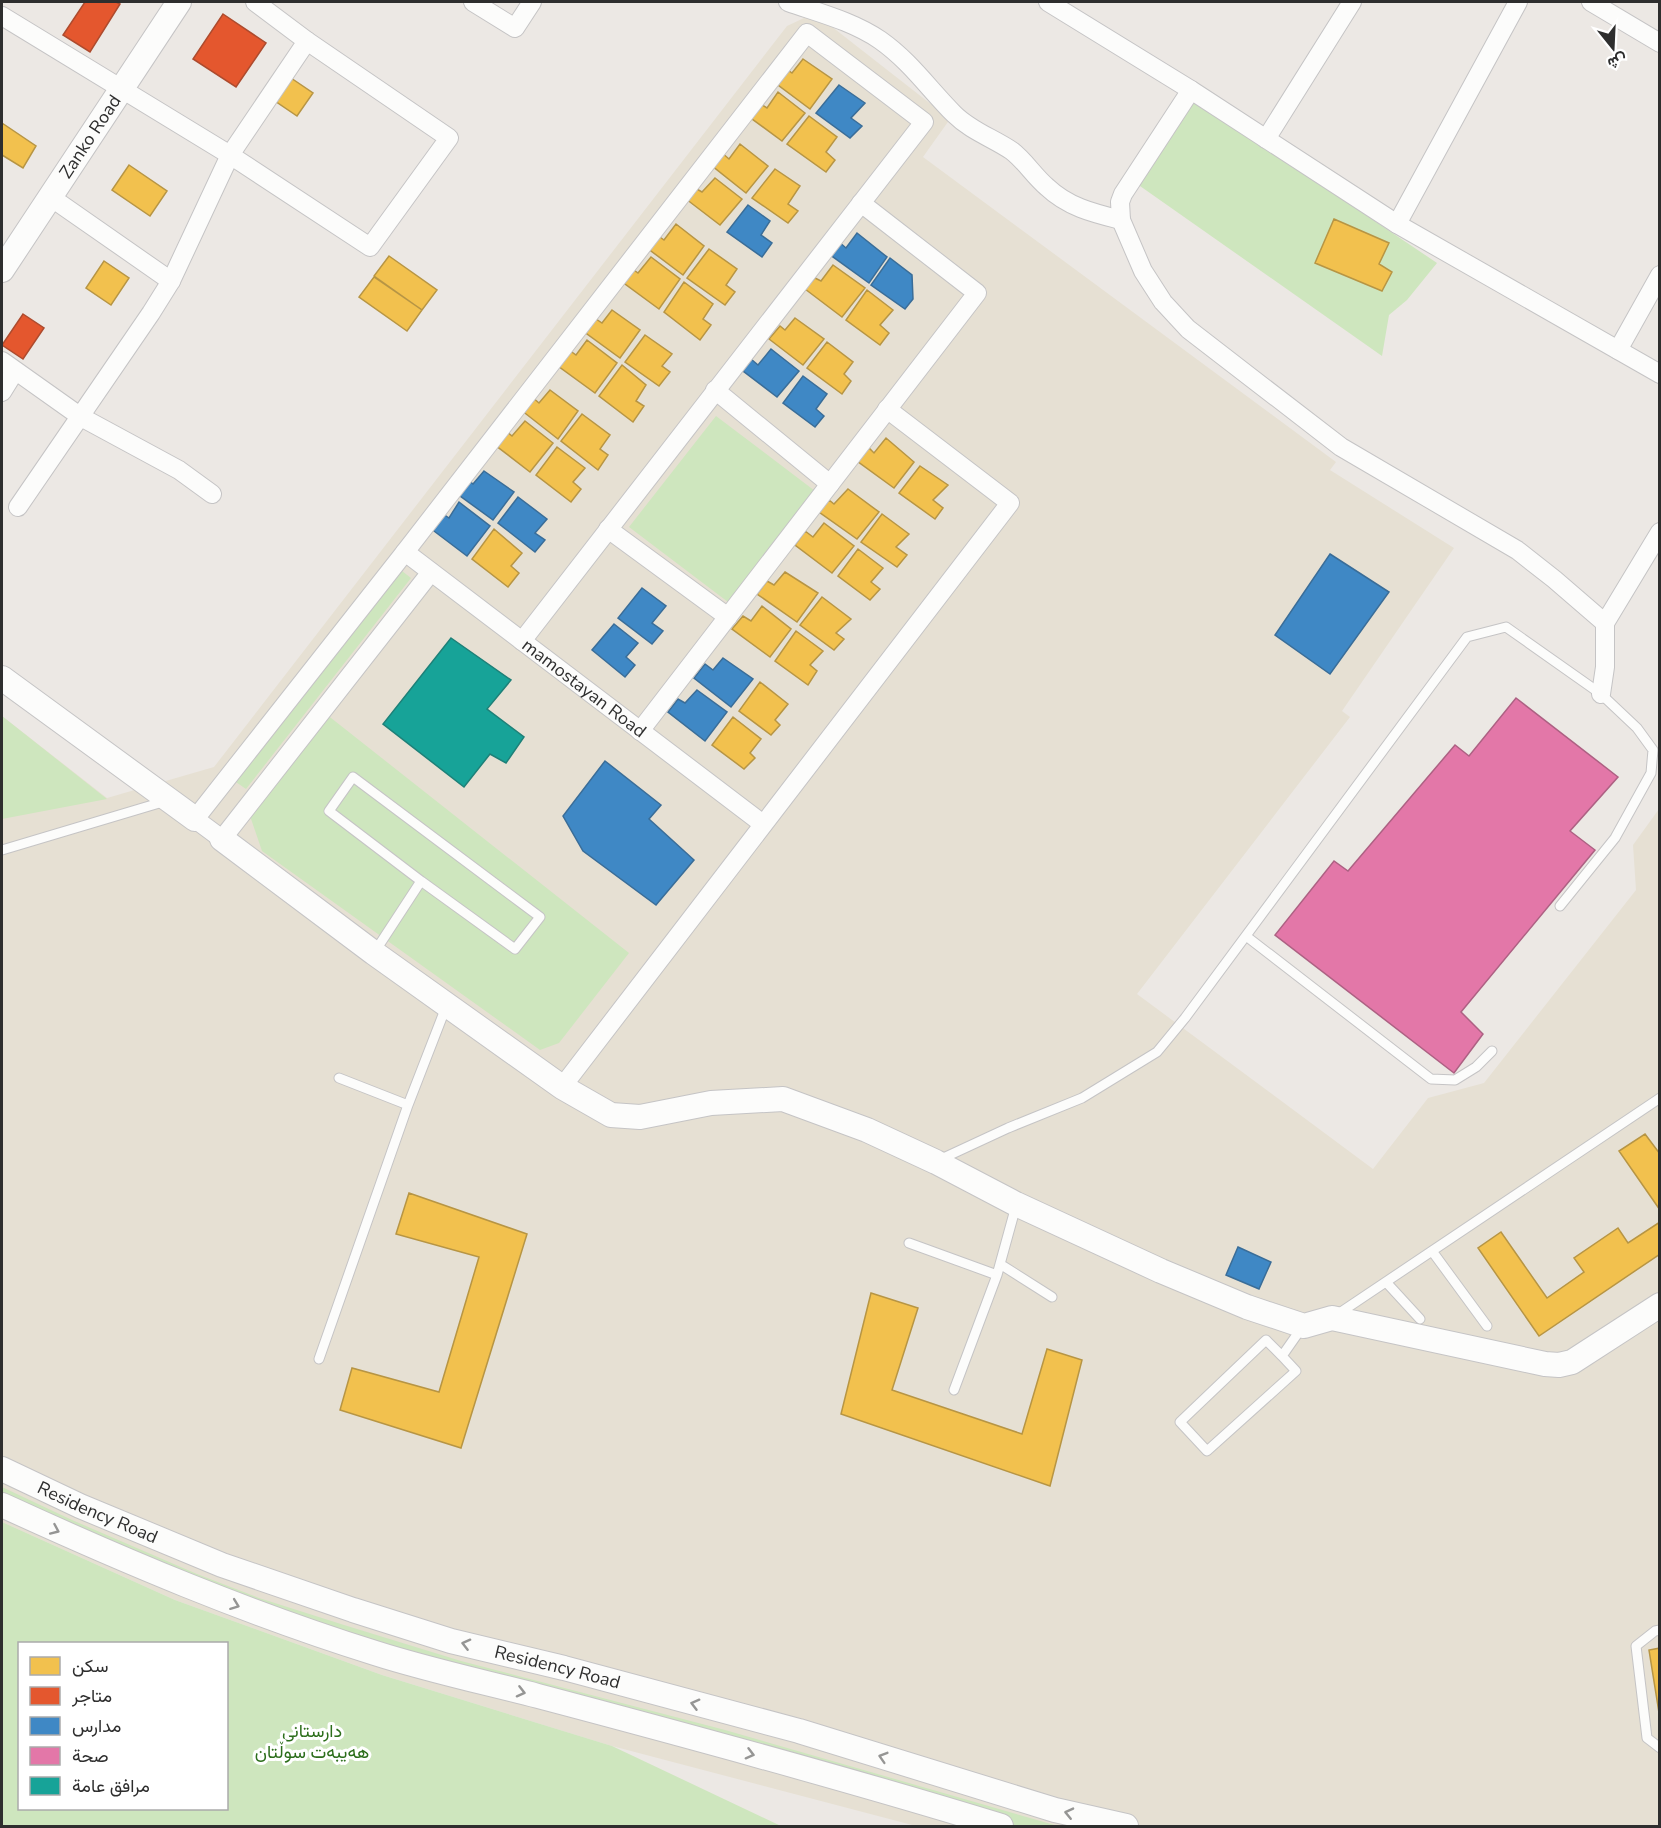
<svg xmlns="http://www.w3.org/2000/svg" width="1661" height="1828" font-family="'Nunito Sans',Vazirmatn,sans-serif">
<style>
.education{fill:#e6e0d3}
.green{fill:#cee6be;fill-rule:evenodd}
.homes{fill:#f2c14e;stroke:#b79544;stroke-width:1.5}
.shops{fill:#e4572e;stroke:#ad4b2e;stroke-width:1.5}
.schools{fill:#3f88c5;stroke:#3a6d98;stroke-width:1.5}
.health{fill:#e377a8;stroke:#ad6183;stroke-width:1.5}
.public{fill:#17a398;stroke:#1e8078;stroke-width:1.5}
.lines{fill:none;stroke-linecap:round;stroke-linejoin:round}
.service-casing{stroke:#c5c4c5;stroke-width:11}
.minor-casing{stroke:#c5c4c5;stroke-width:20}
.tertiary-casing{stroke:#c5c4c5;stroke-width:26}
.service{stroke:#fcfcfb;stroke-width:9}
.minor{stroke:#fcfcfb;stroke-width:18}
.tertiary{stroke:#fcfcfb;stroke-width:24}
.oneway{stroke:#959594}
.labels{text-anchor:middle;dominant-baseline:central;stroke-width:6;stroke-linejoin:round;paint-order:stroke}
.street-label{font-size:18px;fill:#2e2e2e;stroke:#fff}
.park-label{font-size:18px;fill:#2c6e1b;stroke:#fff}
</style>
<rect width="100%" height="100%" fill="#ece8e4"/>
<path class="education" d="M804,18L822,19L950,119L923,157L1336,462L1330,470L1454,548L1342,711L1350,717L1137,994L1373,1169L1428,1098L1484,1083L1636,890L1633,845L1659,809V1826H916L612,1746L382,1675L175,1600L2,1522V716L107,798L214,767L787,26Z"/>
<path class="green" d="M1180,90L1437,263L1407,300L1389,315L1382,356L1130,179Z
M716,416L815,491L728,602L629,527Z
M402,571L411,578L246,789L233,780Z
M326,714L629,953L559,1043L540,1050L262,851L249,813Z
M2,716L107,799L2,819Z
M2,1487L72,1520L197,1574L259,1598L344,1625L461,1661L725,1730L1058,1826H1011L381,1653L2,1500Z
M2,1522L175,1600L382,1675L612,1746L781,1826H2ZM20,1644H226V1808H20Z"/>
<path class="homes" d="M803,59L832,79L810,109L774,82L785,68L792,73Z
M291,78L313,93L297,116L275,101Z
M778,92L805,113L782,141L748,116L759,103L767,108Z
M809,116L837,137L826,152L835,160L826,172L787,144Z
M2,123L36,146L23,168L2,155Z
M740,144L768,166L746,193L711,165L721,152L729,159Z
M129,165L167,191L150,216L112,190Z
M775,169L800,186L788,204L798,211L788,223L752,198Z
M715,178L742,199L720,225L686,199L695,188L702,192Z
M1334,219L1389,243L1379,264L1392,272L1382,291L1315,263Z
M676,224L704,246L683,275L647,248L657,235L664,240Z
M709,249L737,269L726,285L735,292L725,305L687,278Z
M389,256L437,290L422,310L374,276Z
M651,257L680,279L659,309L621,281L631,268L638,273Z
M104,261L129,278L111,305L86,288Z
M833,265L865,288L842,317L805,289L815,278L821,281Z
M374,277L422,310L407,331L359,297Z
M684,282L713,304L703,319L711,325L700,340L664,312Z
M867,290L893,310L880,325L889,333L880,345L846,320Z
M612,310L640,330L620,358L583,331L593,317L602,323Z
M795,318L824,339L803,365L769,339L780,326L785,330Z
M645,335L672,354L662,366L670,372L659,386L625,362Z
M587,340L617,363L595,393L558,366L569,350L576,355Z
M827,342L853,362L844,374L851,381L842,394L807,368Z
M622,365L646,385L636,401L644,406L633,422L599,396Z
M550,390L578,411L558,439L521,410L532,397L539,403Z
M582,414L610,435L600,449L608,455L598,470L561,441Z
M525,421L553,443L530,472L495,445L506,431L512,436Z
M886,438L914,462L894,488L857,461L868,447L874,453Z
M557,447L585,468L573,482L581,489L571,502L536,475Z
M920,466L948,485L933,500L943,508L935,519L899,493Z
M848,489L879,512L857,539L819,512L829,500L834,504Z
M882,514L909,534L896,547L907,555L897,567L861,542Z
M824,523L854,546L832,573L795,545L805,531L813,537Z
M494,529L522,553L511,566L519,573L508,587L472,559Z
M858,549L883,568L871,582L880,589L870,600L838,576Z
M785,572L818,593L797,622L757,594L767,581L774,585Z
M822,597L851,619L836,633L844,639L834,650L800,625Z
M762,606L791,629L770,657L732,629L743,616L751,621Z
M796,631L823,651L810,665L817,671L808,685L775,661Z
M760,682L788,704L775,720L780,725L771,735L739,711Z
M733,717L761,739L750,753L755,758L744,769L712,745Z
M1645,1134L1660,1154V1210L1619,1151Z
M409,1193L527,1234L461,1448L340,1410L352,1368L439,1392L479,1257L396,1234Z
M1660,1222V1254L1539,1336L1478,1248L1501,1232L1547,1298L1584,1272L1574,1258L1618,1228L1628,1243Z
M871,1293L918,1308L892,1390L1022,1434L1047,1349L1082,1360L1050,1486L841,1414Z
M1660,1648V1719L1649,1650Z"/>
<path class="shops" d="M85,2H116L120,4L90,52L63,35Z
M223,14L266,43L236,87L193,59Z
M23,314L44,328L23,359L2,345Z"/>
<path class="schools" d="M839,85L865,103L851,118L862,126L850,138L816,113Z
M748,205L770,221L761,235L772,243L762,257L727,232Z
M857,233L887,257L869,283L829,254L839,242L846,248Z
M890,258L912,275L913,299L905,309L871,285Z
M771,349L799,371L777,397L743,371L751,359L758,365Z
M803,376L827,394L816,409L824,416L815,427L783,403Z
M484,471L514,492L493,520L456,493L467,479L473,484Z
M518,497L547,519L535,533L545,540L535,552L498,523Z
M459,502L490,526L467,556L430,528L443,514L449,518Z
M1330,554L1389,592L1330,674L1275,635Z
M642,588L666,606L652,623L663,631L652,644L618,618Z
M614,624L638,643L626,657L635,665L625,677L592,650Z
M723,658L753,679L731,707L694,678L705,664L713,670Z
M697,690L727,712L705,741L668,712L678,699L685,703Z
M605,761L661,805L649,819L694,860L656,905L583,851L563,816Z
M1238,1247L1271,1262L1259,1289L1226,1275Z"/>
<path class="health" d="M1516,698L1618,777L1570,831L1595,850L1461,1012L1483,1034L1454,1073L1275,935L1334,861L1348,871L1455,745L1469,756Z"/>
<path class="public" d="M451,638L511,680L487,709L524,737L506,763L490,754L464,787L383,724Z"/>
<g class="lines">
<g class="service-casing">
<path id="service" d="M2,850L166,801
M1246,936L1431,1079L1455,1080L1476,1067L1492,1051
M374,953L421,881L515,949L540,917L353,777L329,811L421,881
M339,1078L408,1105
M939,1160L1008,1128L1082,1098L1157,1052L1185,1018L1467,637L1506,627L1601,694L1637,728L1653,750L1651,773L1615,838L1560,906
M909,1243L997,1275
M1432,1251L1487,1326
M1000,1264L1052,1297
M1386,1282L1420,1319
M1338,1314L1660,1098
M1282,1356L1296,1371L1207,1451L1180,1422L1266,1340L1282,1356L1303,1326
M319,1359L408,1105L446,1007
M954,1390L997,1275L1016,1206
M1660,1630L1655,1631L1636,1646L1647,1738L1660,1748"/>
</g>
<g class="minor-casing">
<g id="minor">
<path d="M473,2L515,28L532,2"/>
<path d="M788,2C819,13 852,21 880,40C910,61 929,89 954,114C971,131 993,138 1012,151C1025,161 1034,176 1047,187C1068,207 1093,213 1121,220"/>
<path d="M1048,2L1191,90L1397,224L1660,374"/>
<path d="M1591,2L1660,43"/>
<path d="M2,16L230,155L370,247L449,138L307,41"/>
<path d="M1191,90L1123,194L1120,202L1121,220L1143,271L1163,302L1188,329L1341,447L1517,550L1554,579L1605,623"/>
<path d="M1266,139L1352,2"/>
<path d="M49,196L171,281"/>
<path d="M1397,224L1518,2"/>
<path d="M1618,350L1660,275"/>
<path d="M2,361L81,417L179,470L212,494"/>
<path d="M715,390L830,484"/>
<path d="M2,392L15,371"/>
<path d="M18,507L151,313L171,281L230,155L307,41L255,2"/>
<path d="M608,529L728,617"/>
<path id="s1" d="M405,552L763,824"/>
<path d="M431,572L222,839L195,819L405,552L807,33L924,122L522,641"/>
<path d="M1601,694L1605,667V623L1660,532"/>
<path d="M640,731L977,293L861,203"/>
<path d="M562,1087L1010,503L887,409"/>
</g>
</g>
<g class="tertiary-casing">
<g id="tertiary">
<path id="s2" d="M2,270L179,2"/>
<path d="M2,678L195,819"/>
<path d="M222,839L374,953L562,1087L611,1115L640,1117L711,1103L783,1099L867,1130L936,1162L1016,1204L1161,1271L1247,1307L1304,1326L1332,1318L1545,1364L1559,1365L1572,1362L1660,1305"/>
<path id="s3" d="M2,1469L80,1506L222,1565L353,1610L451,1641L564,1668L799,1731L1055,1810L1126,1826"/>
<path d="M2,1505C124,1561 247,1613 375,1653C428,1670 484,1682 538,1696C693,1737 848,1779 1001,1826"/>
</g>
</g>
<use href="#service" class="service"/>
<use href="#minor" class="minor"/>
<use href="#tertiary" class="tertiary"/>
</g>
<defs><path id="oneway-chevron" d="M-2-3.5L2.5 0L-2 3.5" fill="none" stroke-width="1.6" stroke-linecap="round" stroke-linejoin="round" transform="scale(1.5)"/></defs>
<g class="oneway">
<use href="#oneway-chevron" transform="translate(55 1530) rotate(24)"/>
<use href="#oneway-chevron" transform="translate(235 1605) rotate(21)"/>
<use href="#oneway-chevron" transform="translate(466 1644) rotate(-166)"/>
<use href="#oneway-chevron" transform="translate(521 1692) rotate(14)"/>
<use href="#oneway-chevron" transform="translate(695 1704) rotate(-165)"/>
<use href="#oneway-chevron" transform="translate(750 1754) rotate(15)"/>
<use href="#oneway-chevron" transform="translate(883 1757) rotate(-163)"/>
<use href="#oneway-chevron" transform="translate(1069 1813) rotate(-167)"/>
</g>
<g class="labels">
<g class="street-label">
<text stroke="none"><textPath href="#s2" startOffset="160">Zanko Road</textPath></text>
<text stroke="none"><textPath href="#s1" startOffset="225">mamostayan Road</textPath></text>
<text stroke="none"><textPath href="#s3" startOffset="105">Residency Road</textPath></text>
<text stroke="none"><textPath href="#s3" startOffset="591">Residency Road</textPath></text>
</g>
<g class="park-label">
<text x="312" y="1731">دارستانی<tspan x="312" dy="21">هەیبەت سوڵتان</tspan></text>
</g>
</g>
<rect width="1661" height="1828" fill="none" stroke="#2e2e2e" stroke-width="6"/>
<rect x="18" y="1642" width="210" height="168" fill="#ffffff" stroke="#ababab" stroke-width="1.5"/>
<rect x="30" y="1657" width="30" height="18" fill="#f2c14e" stroke="#ababab" stroke-width="1.5"/>
<text x="72" y="1672" font-size="18" fill="#2e2e2e">سكن</text>
<rect x="30" y="1687" width="30" height="18" fill="#e4572e" stroke="#ababab" stroke-width="1.5"/>
<text x="72" y="1702" font-size="18" fill="#2e2e2e">متاجر</text>
<rect x="30" y="1717" width="30" height="18" fill="#3f88c5" stroke="#ababab" stroke-width="1.5"/>
<text x="72" y="1732" font-size="18" fill="#2e2e2e">مدارس</text>
<rect x="30" y="1747" width="30" height="18" fill="#e377a8" stroke="#ababab" stroke-width="1.5"/>
<text x="72" y="1762" font-size="18" fill="#2e2e2e">صحة</text>
<rect x="30" y="1777" width="30" height="18" fill="#17a398" stroke="#ababab" stroke-width="1.5"/>
<text x="72" y="1792" font-size="18" fill="#2e2e2e">مرافق عامة</text>
<g transform="translate(1613 48) rotate(162)" stroke="#ffffff" stroke-width="4.5" paint-order="stroke">
<path d="M0-4.5L10 22L0 15L-10 22Z" fill="#2e2e2e"/>
<text y="-9" font-size="16" font-weight="bold" text-anchor="middle" fill="#2e2e2e">ش</text>
</g>
</svg>
